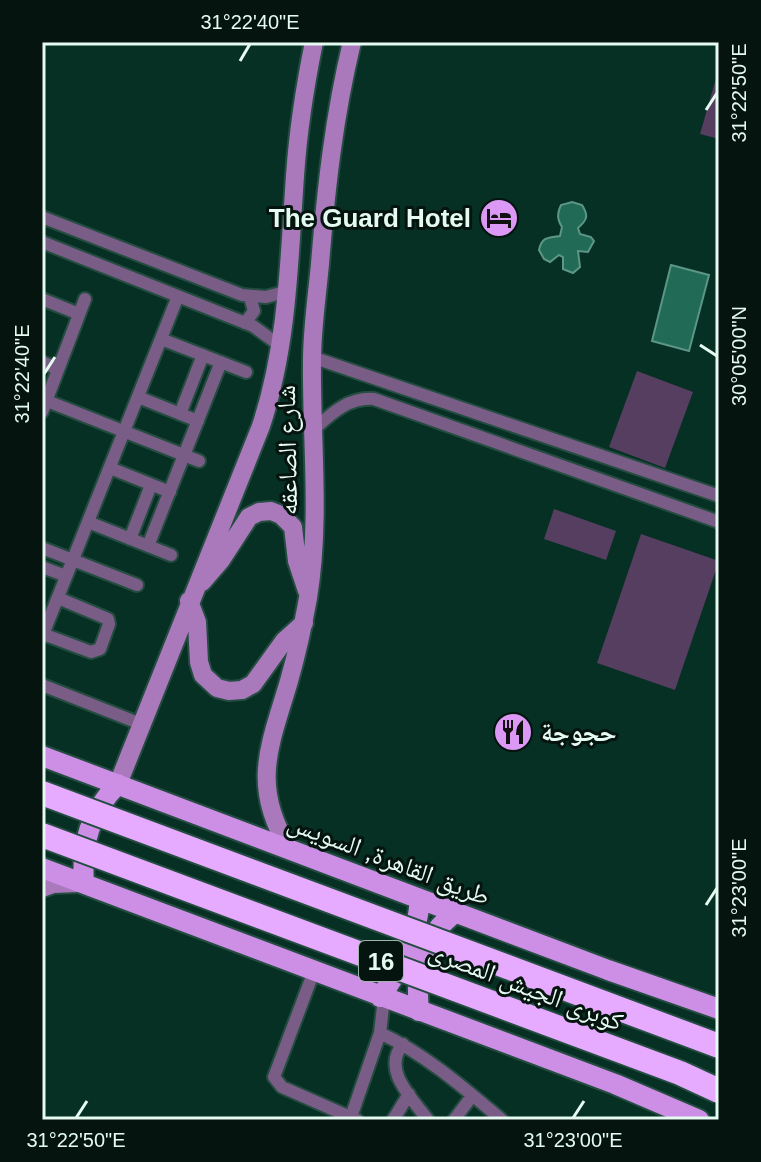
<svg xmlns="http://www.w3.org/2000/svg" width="761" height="1162" font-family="Arial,'Noto Naskh Arabic',sans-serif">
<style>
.green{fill:#553e5f}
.water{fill:#216b56;stroke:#5c9684;stroke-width:2}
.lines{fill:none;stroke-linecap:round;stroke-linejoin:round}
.street-casing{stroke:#254c41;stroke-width:16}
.secondary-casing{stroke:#254c41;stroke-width:22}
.primary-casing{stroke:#254c41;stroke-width:24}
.street{stroke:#7a5d86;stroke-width:12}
.secondary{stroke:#a979bc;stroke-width:18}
.primary{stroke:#cd8fe5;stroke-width:20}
.highway-bridge-casing{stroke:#254c41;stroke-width:28;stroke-linecap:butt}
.highway-bridge{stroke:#e6abfe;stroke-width:24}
.ticks{fill:none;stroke:#e5faf1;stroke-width:3}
.labels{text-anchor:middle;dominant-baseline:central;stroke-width:6;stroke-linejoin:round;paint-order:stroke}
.shield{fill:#05140f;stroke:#a2b5ad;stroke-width:2}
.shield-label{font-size:24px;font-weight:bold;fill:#e5faf1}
.poi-label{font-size:26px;font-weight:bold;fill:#e5faf1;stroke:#05140f;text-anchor:end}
.street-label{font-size:26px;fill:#e5faf1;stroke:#05140f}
.neatline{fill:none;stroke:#e5faf1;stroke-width:3}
.ticks-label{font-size:20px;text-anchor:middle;fill:#e5faf1}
</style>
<rect width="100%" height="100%" fill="#063024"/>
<path class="green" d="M719,68V139L700,134Z
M637,371L693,392L665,468L609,447Z
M554,509L616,531L606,560L544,539Z
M641,534L719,561L675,690L597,663Z"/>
<path class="water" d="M572,202L582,205C589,216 587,220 578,228L580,234L591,237L594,241L588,252L578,251L580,267L573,273L563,269V257L559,255L550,262L544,259L539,250C542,236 549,238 560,236L562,227C557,219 557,214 561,205Z
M671,265L709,275L689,351L652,341Z"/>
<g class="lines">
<g class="street-casing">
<path id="street" d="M42,217L242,295L266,297L288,291
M42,242L253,326L282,347
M42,299L79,314
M245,323L254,311L250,297
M161,339L246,372
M312,357L719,496
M42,362L58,369
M138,397L198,421
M42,399L199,461
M42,412L85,299
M180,414L203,355
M312,431C330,415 347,397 374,399L719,522
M110,468L170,492
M88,522L171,555
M130,539L151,485
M148,546L221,362
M42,548L137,585
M42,567L66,576
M43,634L91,652L100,649L109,624L108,619L58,598
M42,637L178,296
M42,685L141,724
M314,971L274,1077L282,1087L357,1120
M380,1033C425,1054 464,1088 502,1120
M403,1044C381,1070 412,1098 428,1120
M350,1120L380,1033L384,998
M393,1120L409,1094
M454,1120L472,1096"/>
</g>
<g class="secondary-casing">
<path id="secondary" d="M202,582L221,560L249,517L259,512L271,511L281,515L293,527L297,561L307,591
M189,601L197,622L199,662L203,675L217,688L229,691L242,690L253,684L284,641L304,623
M118,784L261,426C288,344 289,261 295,176C298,131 305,86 314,42
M289,849C250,784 270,746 289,681C297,653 303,626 308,598C321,519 311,440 312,361C312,329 317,296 320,264C326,189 334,116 352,42
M42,888L53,884L78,883"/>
</g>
<g class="primary-casing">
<path id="primary" d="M42,756L608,970L719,1009
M42,868L615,1084L699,1120
M84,883C81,844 90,812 118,784
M380,997C403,966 417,937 420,899
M419,1011C415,970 421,938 456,912"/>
</g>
<use href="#street" class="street"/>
<use href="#secondary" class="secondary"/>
<use href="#primary" class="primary"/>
<g class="highway-bridge-casing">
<path id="highway-bridge" d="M42,793L719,1046
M42,835L680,1073L719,1091"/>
</g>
<use href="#highway-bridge" class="highway-bridge"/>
</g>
<path class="ticks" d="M240,61L250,44M706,110L717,93M700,345L717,356M44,374L55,357M706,905L717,888M76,1118L87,1101M573,1118L584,1101"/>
<defs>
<g id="hotel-disc" transform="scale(2)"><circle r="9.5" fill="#db99f5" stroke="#05140f"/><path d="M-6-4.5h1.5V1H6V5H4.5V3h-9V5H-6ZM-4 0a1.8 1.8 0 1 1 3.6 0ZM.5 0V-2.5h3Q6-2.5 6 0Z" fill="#111"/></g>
<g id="restaurant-disc" transform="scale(2)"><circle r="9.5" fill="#db99f5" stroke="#05140f"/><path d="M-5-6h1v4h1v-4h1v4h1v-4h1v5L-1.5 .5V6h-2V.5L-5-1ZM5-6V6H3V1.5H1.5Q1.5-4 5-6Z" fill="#111"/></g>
</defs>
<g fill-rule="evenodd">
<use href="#hotel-disc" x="499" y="218"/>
<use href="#restaurant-disc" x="513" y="732"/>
</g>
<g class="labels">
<rect class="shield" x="359" y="941" width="44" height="40" rx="6"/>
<g class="shield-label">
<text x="381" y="961">16</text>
</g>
<g class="poi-label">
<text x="471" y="218">The Guard Hotel</text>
<text x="541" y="732" text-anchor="start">حجوجة</text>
</g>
<g class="street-label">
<text transform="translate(287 450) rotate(-91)">شارع الصاعقه</text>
<text transform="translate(389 859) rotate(21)">طريق القاهرة, السويس</text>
<text transform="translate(526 986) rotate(21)">كوبرى الجيش المصرى</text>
</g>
</g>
<rect width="761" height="1162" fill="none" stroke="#05140f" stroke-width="88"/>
<rect x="44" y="44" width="673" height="1074" class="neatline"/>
<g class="ticks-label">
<text x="250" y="29">31°22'40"E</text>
<text transform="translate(739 93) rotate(-90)" y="7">31°22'50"E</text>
<text transform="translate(739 356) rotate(-90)" y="7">30°05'00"N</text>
<text transform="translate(22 374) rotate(-90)" y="7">31°22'40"E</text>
<text transform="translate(739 888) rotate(-90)" y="7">31°23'00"E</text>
<text x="76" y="1147">31°22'50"E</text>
<text x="573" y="1147">31°23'00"E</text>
</g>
</svg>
